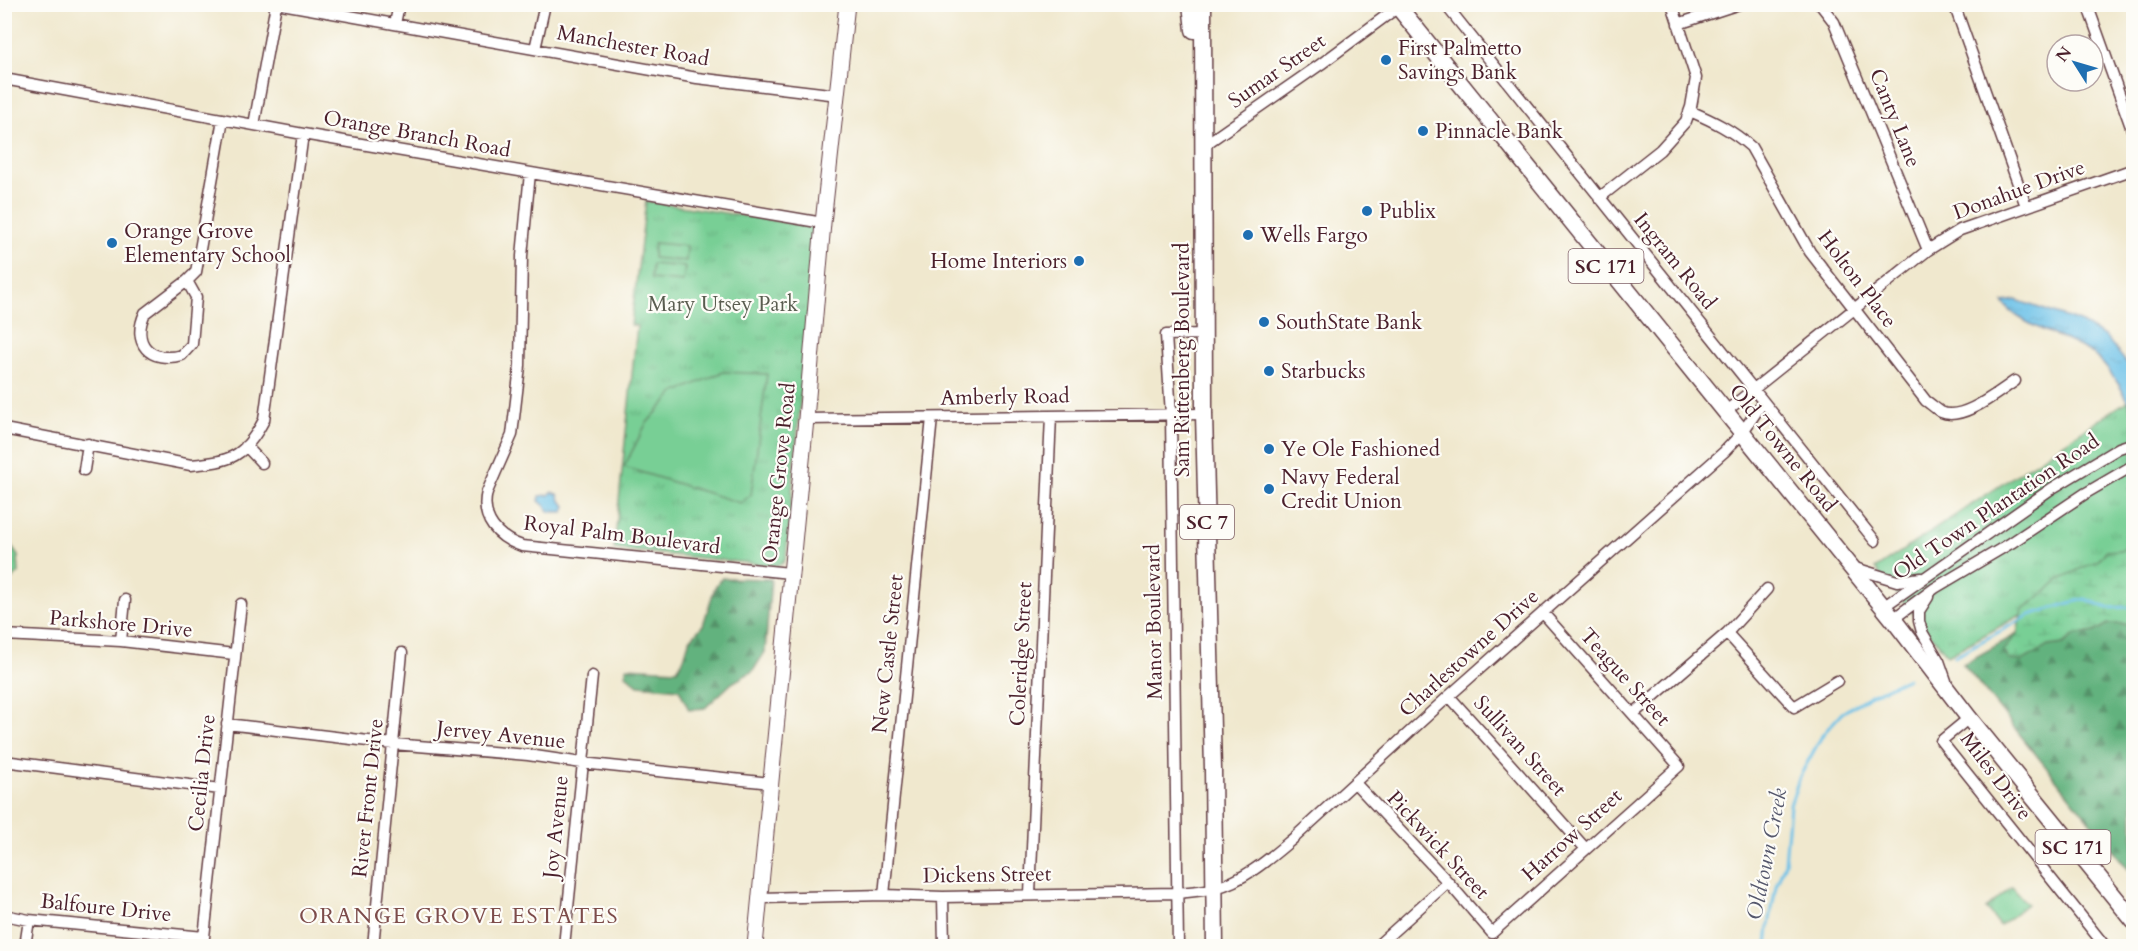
<svg xmlns="http://www.w3.org/2000/svg" width="2138" height="951" font-family="Cardo,serif">
<style>
.grass{fill:url(#grass-tufts);stroke:#617760;stroke-width:1.5}
.forest{fill:url(#forest-firs);stroke:#566854;stroke-width:1.5}
.wetland{fill:url(#wetland-marsh);stroke:#617760;stroke-width:1.5}
.garden{fill:#78cf95;stroke:#617760;stroke-width:1.5}
.water{fill:url(#water-ripples);stroke:#5a708a;stroke-width:1.5}
.lines{fill:none;stroke-linecap:round;stroke-linejoin:round}
.stream{stroke:#6bc1e8;stroke-width:3}
.street-casing{stroke:#633d43;stroke-width:13}
.secondary-casing{stroke:#633d43;stroke-width:17}
.primary-casing{stroke:#633d43;stroke-width:19}
.street{stroke:#fff;stroke-width:10}
.secondary{stroke:#fff;stroke-width:15}
.primary{stroke:#fff;stroke-width:16}
.poi-dot{fill:#1f6fb2;stroke:#fdfcf7;stroke-width:2}
.labels{text-anchor:middle;dominant-baseline:central;stroke-width:4.5;stroke-linejoin:round;paint-order:stroke}
.shield{fill:#fdfcf7;stroke:#806168;stroke-width:1.5}
.shield-label{font-size:20px;font-weight:bold;fill:#4a1f2b}
.street-label{font-size:21px;fill:#4a1f2b;stroke:#fdfcf7}
.poi-label{font-size:21px;fill:#4a1f2b;stroke:#fdfcf7;text-anchor:start}
.park-label{font-size:21px;fill:#5a5d50;stroke:#fdfcf7}
.water-label{font-size:22px;font-style:italic;fill:#56586d;stroke:#fdfcf7}
.neighbourhood-label{font-size:22px;letter-spacing:1.5px;fill:#7d4c4a;stroke:#fdfcf7}
</style>
<defs>
<pattern id="grass-tufts" width="24" height="20" patternUnits="userSpaceOnUse" patternTransform="scale(1.5)"><rect width="24" height="20" fill="#78cf95"/><path d="M3 7l-1-3M5 7V3M7 7l1-3M15 17l-1-3M17 17v-4M19 17l1-3" fill="none" stroke="#69b181"/></pattern>
<pattern id="forest-firs" width="22" height="20" patternUnits="userSpaceOnUse" patternTransform="scale(1.5)"><rect width="22" height="20" fill="#62b27e"/><path d="M5 1l3.5 6h-7zM16 11l3.5 6h-7z" fill="#539067"/></pattern>
<pattern id="wetland-marsh" width="20" height="14" patternUnits="userSpaceOnUse" patternTransform="scale(1.5)"><rect width="20" height="14" fill="#78cf95"/><path d="M1 5h8M5 5V1M11 12h8M15 12V8" fill="none" stroke="#69b181"/></pattern>
<pattern id="water-ripples" width="26" height="14" patternUnits="userSpaceOnUse" patternTransform="scale(1.5)"><rect width="26" height="14" fill="#6bc1e8"/><path d="M2 4q2-2 4 0t4 0M15 11q2-2 4 0t4 0" fill="none" stroke="#5ea5c7"/></pattern>
</defs>
<rect width="100%" height="100%" fill="#fdfcf7"/>
<filter id="ink" filterUnits="userSpaceOnUse"><feTurbulence type="fractalNoise" baseFrequency=".0167" numOctaves="2"/><feDisplacementMap in="SourceGraphic" scale="12" xChannelSelector="R" yChannelSelector="G"/><feConvolveMatrix kernelMatrix="1 2 1 2 8 2 1 2 1" color-interpolation-filters="sRGB"/></filter>
<filter id="wash" filterUnits="userSpaceOnUse"><feTurbulence type="fractalNoise" baseFrequency=".008" numOctaves="4" result="noise"/><feDisplacementMap in="SourceGraphic" scale="24" xChannelSelector="R" yChannelSelector="G"/><feGaussianBlur stdDeviation="1.35" result="paint"/><feColorMatrix in="noise" values="0 0 0 0 0 0 0 0 0 0 0 0 0 0 0 0 0 1.4 0 .05"/><feComposite in="paint" operator="in"/></filter>
<g filter="url(#wash)">
<rect width="100%" height="100%" fill="#f0e8ce"/>
<path class="grass" d="M646,201L810,226L816,231L786,558L783,563L777,566L614,549L637,326L631,325Z
M2127,401L2134,417V586L2028,611L1948,655L1875,569Z
M2012,887L2027,904L2000,926L1986,909Z"/>
<path class="forest" d="M722,578L771,579L765,652L753,671L732,683L705,708L689,710L679,689L638,685L625,674L627,667L677,670L684,658L689,641L703,625L715,587Z
M2108,624H2133V875L1963,664L2017,634L2048,646L2063,644L2075,635L2094,632Z"/>
<path class="wetland" d="M4,536L18,556L19,573L5,585Z
M2133,541V624H2108L2094,632L2075,635L2063,644L2048,646L2022,661L2009,660L2004,650L2017,634L2022,610L2047,591L2059,579L2099,560L2106,551L2123,550Z"/>
<path class="garden" d="M654,243L687,246L686,261L653,258Z
M652,264L685,267L683,282L651,279Z
M723,372L767,374L751,495L740,503L624,467L646,424L674,393Z"/>
<path class="water" d="M2016,300L2080,322L2106,337L2133,371V410C2123,390 2107,363 2088,351C2064,336 2017,325 2003,302Z
M552,492L558,494L560,500L566,506L564,512H550L545,506L539,501L540,496L549,495Z"/>
<g class="lines">
<path class="stream" d="M1955,656L2030,615L2073,602L2085,599L2108,608L2130,607L2134,604
M1767,946L1769,925L1776,886L1785,863L1790,805L1800,776L1823,734L1842,713L1871,695L1908,678"/>
</g>
</g>
<g filter="url(#ink)">
<g class="lines">
<g class="street-casing">
<path id="street" d="M282,4L697,78L838,95
M1445,4L1875,541
M1820,4L1834,22L1928,250
M1954,4L2026,206
M2087,4L2134,135
M395,24L399,4
M1678,24L1739,4
M535,49L545,4
M4,79L303,134L823,223
M1690,111C1713,121 1732,130 1751,147L1810,252L1926,401C1931,404 1936,409 1941,412C1962,422 1998,392 2015,381
M254,125L276,4
M1203,146L1321,64L1402,4
M530,173L522,256L520,366L512,435L487,492C480,519 498,538 522,546L790,573
M1599,198L1660,150L1686,121L1691,107L1696,78L1672,4
M187,281L196,297L192,344L182,355C150,364 131,343 145,313L187,281L196,272L223,119
M1725,412L1928,250L1960,230L2134,169
M806,419L1204,414
M4,429L191,465C231,461 244,458 264,420L303,134
M246,446L262,463
M84,470L88,444
M1855,568L1897,581L1921,578
M1928,597L1919,611V621L1922,632L1939,661L1946,681
M1883,607L2051,489L2119,448L2134,443
M1893,619L1935,588L2011,543L2086,493L2134,465
M1727,633L1794,707L1837,681
M4,635L121,641L234,654
M121,641L125,600
M1449,696L1586,849
M1633,714L1727,633L1767,589
M1969,718L1941,741L2105,946
M227,724L393,744L528,755L582,763L771,783
M4,761L220,789
M1355,783L1448,882L1492,933L1679,766L1543,613
M1030,894L1051,416
M884,895L932,418
M943,897L944,946
M760,898L884,895L943,897L1177,893C1190,892 1203,891 1215,888C1246,880 1271,857 1295,837L1449,696L1724,452L1742,433L1763,402
M4,915L29,920L204,937
M25,946L29,920
M203,946L241,604
M373,946L402,653
M564,946L592,676
M1178,946L1171,415L1166,335L1204,334
M1377,946L1448,882"/>
</g>
<g class="secondary-casing">
<path id="secondary" d="M755,946L806,419L823,223L847,4"/>
</g>
<g class="primary-casing">
<path id="primary" d="M1191,4L1194,30
M1203,4L1204,414L1213,769L1215,946
M1396,4L1893,619L1969,718L2134,921"/>
</g>
<use href="#street" class="street"/>
<use href="#secondary" class="secondary"/>
<use href="#primary" class="primary"/>
</g>
</g>
<g class="poi-dot">
<circle cx="1386" cy="60" r="6"/>
<circle cx="1423" cy="131" r="6"/>
<circle cx="1367" cy="211" r="6"/>
<circle cx="1248" cy="235" r="6"/>
<circle cx="112" cy="243" r="6"/>
<circle cx="1079" cy="261" r="6"/>
<circle cx="1264" cy="322" r="6"/>
<circle cx="1269" cy="371" r="6"/>
<circle cx="1269" cy="449" r="6"/>
<circle cx="1269" cy="489" r="6"/>
</g>
<g class="labels">
<g class="shield">
<rect x="1568.5" y="249" width="75" height="34" rx="4.5"/>
<rect x="1180" y="505" width="54" height="34" rx="4.5"/>
<rect x="2035.5" y="830" width="75" height="34" rx="4.5"/>
</g>
<g class="shield-label">
<text x="1606" y="266">SC 171</text>
<text x="1207" y="522">SC 7</text>
<text x="2073" y="847">SC 171</text>
</g>
<g class="street-label">
<text transform="translate(633 46) rotate(10)">Manchester Road</text>
<text transform="translate(1277 71) rotate(-35)">Sumar Street</text>
<text transform="translate(1895 118) rotate(68)">Canty Lane</text>
<text transform="translate(417 134) rotate(10)">Orange Branch Road</text>
<text transform="translate(2019 190) rotate(-20)">Donahue Drive</text>
<text transform="translate(1675 261) rotate(51)">Ingram Road</text>
<text transform="translate(1857 279) rotate(53)">Holton Place</text>
<text transform="translate(1182 360) rotate(-90)">Sam Rittenberg Boulevard</text>
<text transform="translate(1005 397) rotate(-1)">Amberly Road</text>
<text transform="translate(1783 448) rotate(51)">Old Towne Road</text>
<text transform="translate(779 473) rotate(-84)">Orange Grove Road</text>
<text transform="translate(1996 507) rotate(-34)">Old Town Plantation Road</text>
<text transform="translate(622 535) rotate(7)">Royal Palm Boulevard</text>
<text transform="translate(1154 622) rotate(-91)">Manor Boulevard</text>
<text transform="translate(121 624) rotate(5)">Parkshore Drive</text>
<text transform="translate(1469 653) rotate(-42)">Charlestowne Drive</text>
<text transform="translate(888 654) rotate(-84)">New Castle Street</text>
<text transform="translate(1021 654) rotate(-87)">Coleridge Street</text>
<text transform="translate(1625 677) rotate(48)">Teague Street</text>
<text transform="translate(501 735) rotate(6)">Jervey Avenue</text>
<text transform="translate(1520 746) rotate(48)">Sullivan Street</text>
<text transform="translate(202 773) rotate(-84)">Cecilia Drive</text>
<text transform="translate(1996 776) rotate(53)">Miles Drive</text>
<text transform="translate(368 798) rotate(-84)">River Front Drive</text>
<text transform="translate(556 827) rotate(-84)">Joy Avenue</text>
<text transform="translate(1572 835) rotate(-42)">Harrow Street</text>
<text transform="translate(1438 845) rotate(47)">Pickwick Street</text>
<text transform="translate(987 875) rotate(-1)">Dickens Street</text>
<text transform="translate(106 908) rotate(6)">Balfoure Drive</text>
</g>
<g class="poi-label">
<text x="1398" y="48">First Palmetto<tspan x="1398" dy="24">Savings Bank</tspan></text>
<text x="1435" y="131">Pinnacle Bank</text>
<text x="1379" y="211">Publix</text>
<text x="124" y="231">Orange Grove<tspan x="124" dy="24">Elementary School</tspan></text>
<text x="1260" y="235">Wells Fargo</text>
<text x="1067" y="261" text-anchor="end">Home Interiors</text>
<text x="1276" y="322">SouthState Bank</text>
<text x="1281" y="371">Starbucks</text>
<text x="1281" y="449">Ye Ole Fashioned</text>
<text x="1281" y="477">Navy Federal<tspan x="1281" dy="24">Credit Union</tspan></text>
</g>
<g class="park-label">
<text x="723" y="304">Mary Utsey Park</text>
</g>
<g class="water-label">
<text transform="translate(1767 854) rotate(-79)">Oldtown Creek</text>
</g>
<g class="neighbourhood-label">
<text x="459" y="916">ORANGE GROVE ESTATES</text>
</g>
</g>
<rect width="2138" height="951" fill="none" stroke="#fdfcf7" stroke-width="24"/>
<g transform="translate(2075 63) rotate(307)"><circle r="28" fill="#fdfcf7" stroke="#b5a4a5" stroke-width="1.5"/>
<path d="M0-4.5L10 22L0 15L-10 22Z" fill="#1f6fb2"/>
<text y="-9" font-size="16" font-weight="bold" text-anchor="middle" fill="#4a1f2b">N</text>
</g>
</svg>
